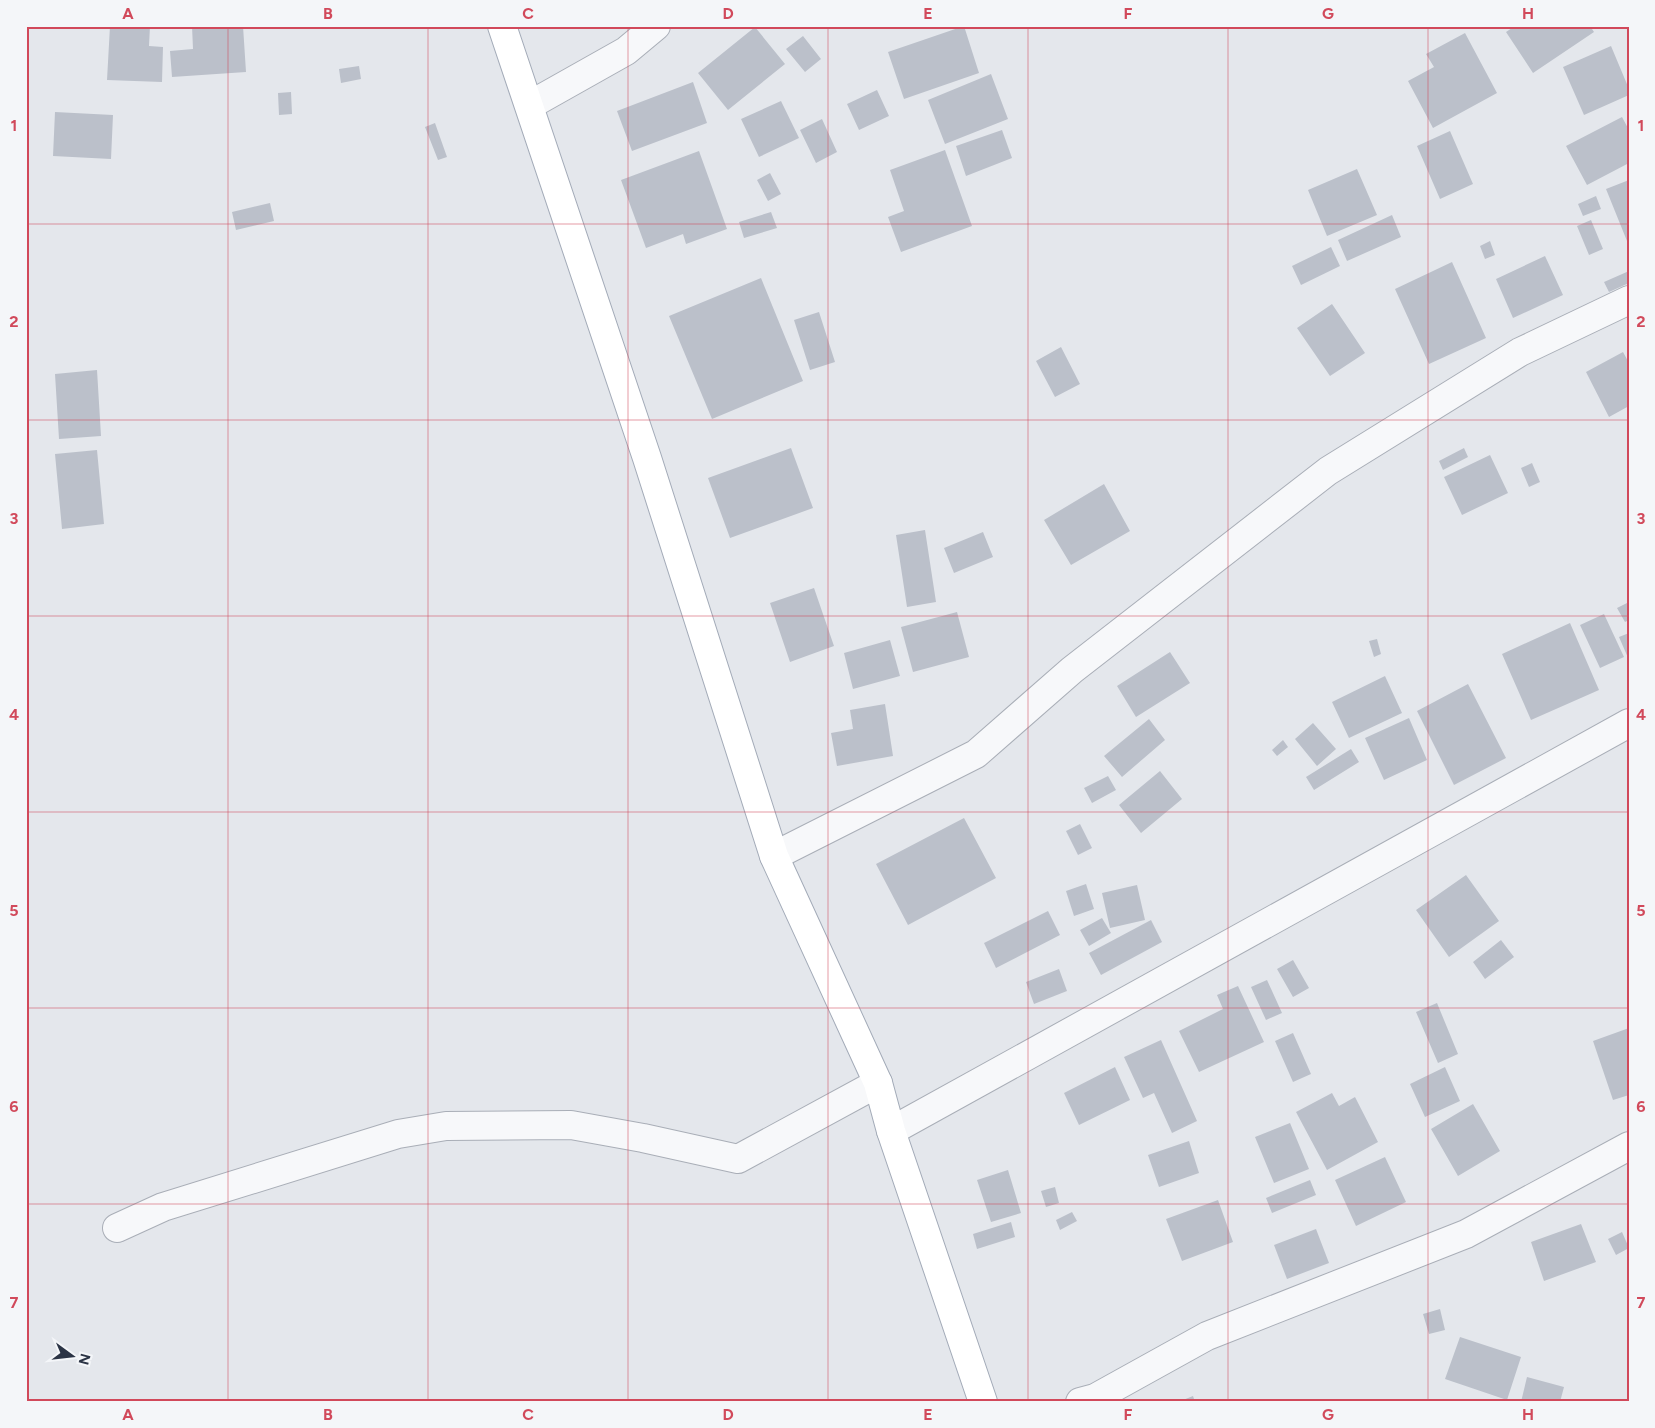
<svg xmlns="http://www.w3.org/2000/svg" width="1655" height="1428" font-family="Figtree,sans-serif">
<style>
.building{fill:#bbc0ca}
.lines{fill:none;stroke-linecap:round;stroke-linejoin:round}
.minor-casing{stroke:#a9aeb7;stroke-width:30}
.major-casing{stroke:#a3abb8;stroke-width:30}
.minor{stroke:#f7f8fa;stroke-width:28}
.major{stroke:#fff;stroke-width:28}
.grid{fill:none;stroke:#d1495b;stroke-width:1;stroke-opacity:0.55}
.neatline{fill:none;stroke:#d1495b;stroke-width:2}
.grid-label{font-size:16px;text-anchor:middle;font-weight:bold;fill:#d1495b}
</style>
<rect width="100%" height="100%" fill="#e4e7ec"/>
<path class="building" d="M110,26H150L149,46L163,47L162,82L107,80Z
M192,26H243L246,72L172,77L170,51L193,49Z
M964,26L979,73L904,99L888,52Z
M1515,26H1590L1594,32L1533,73L1506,32Z
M755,27L785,64L728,110L698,73Z
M1465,33L1497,93L1433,128L1408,81L1434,67L1426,54Z
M803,36L821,59L805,72L786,49Z
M1611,46L1629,89V95L1584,115L1563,67Z
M359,66L361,79L341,83L339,69Z
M991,74L1008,119L945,144L928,100Z
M693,82L707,123L632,151L617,111Z
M877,90L889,116L859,130L847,104Z
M291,92L292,114L279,115L278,93Z
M781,101L799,138L759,157L741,119Z
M55,112L113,115L111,159L53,156Z
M1622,117L1629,130V163L1587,185L1566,146Z
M822,119L837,152L816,163L800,130Z
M435,123L447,157L438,160L425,127Z
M1002,130L1012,158L966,176L956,146Z
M1450,131L1473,184L1440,199L1417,146Z
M945,150L972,226L901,252L888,217L904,211L890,170Z
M699,151L727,229L686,244L683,234L646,248L621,180Z
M1357,169L1377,215L1327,236L1308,190Z
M770,173L781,194L768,201L757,180Z
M1629,180V241H1627L1606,189Z
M1596,196L1601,209L1583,216L1578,204Z
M270,203L274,221L236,230L232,212Z
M771,212L777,228L744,238L739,222Z
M1392,215L1401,237L1347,261L1338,240Z
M1591,220L1603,249L1589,255L1577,226Z
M1490,241L1495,255L1485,259L1480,246Z
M1331,247L1340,266L1301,285L1292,266Z
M1545,256L1563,295L1513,318L1496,279Z
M1452,262L1486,338L1429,364L1395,289Z
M1629,271V283L1609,292L1604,282Z
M761,278L803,381L712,419L669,316Z
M1332,304L1365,353L1330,376L1297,328Z
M819,312L835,362L810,370L794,320Z
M1061,347L1080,384L1055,397L1036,361Z
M1623,352L1629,363V406L1609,417L1586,372Z
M97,370L101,436L59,439L55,374Z
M791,448L813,508L730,538L708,478Z
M1464,448L1468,457L1443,470L1439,461Z
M97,450L104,524L62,529L55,454Z
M1490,455L1508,493L1462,515L1444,477Z
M1532,463L1540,482L1529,487L1521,468Z
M1104,484L1130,531L1071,565L1044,520Z
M925,530L936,602L907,607L896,535Z
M983,532L993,557L954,573L944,548Z
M814,588L834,646L790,662L770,603Z
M1629,602V620L1625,622L1617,608Z
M957,612L969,657L913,672L901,627Z
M1604,614L1624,657L1600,668L1580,625Z
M1570,623L1599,690L1531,720L1502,654Z
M1629,633V660L1619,637Z
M1377,639L1381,654L1374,657L1369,641Z
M890,640L900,676L853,689L844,653Z
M1170,652L1190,683L1136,717L1117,686Z
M1385,676L1402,713L1349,738L1332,702Z
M1468,684L1506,758L1454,785L1417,711Z
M885,704L893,756L837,766L831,733L853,729L850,710Z
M1409,718L1427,760L1384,780L1365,738Z
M1149,719L1165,740L1122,777L1104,756Z
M1313,723L1336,749L1317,766L1295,739Z
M1283,740L1288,747L1277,756L1272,750Z
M1351,749L1359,762L1314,790L1306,777Z
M1160,771L1182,799L1141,833L1119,805Z
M1108,776L1116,790L1092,803L1084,788Z
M964,818L996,878L908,925L876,864Z
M1080,824L1092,848L1078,855L1066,831Z
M1466,875L1499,921L1449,957L1416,910Z
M1086,884L1094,909L1074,916L1066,891Z
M1137,885L1145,920L1110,928L1102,893Z
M1048,911L1060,935L996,968L984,943Z
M1102,918L1111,933L1089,946L1080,930Z
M1151,920L1162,942L1101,975L1089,953Z
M1501,940L1514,957L1485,979L1473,962Z
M1293,960L1309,988L1293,997L1277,969Z
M1059,969L1067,991L1034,1004L1026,982Z
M1267,980L1282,1013L1266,1020L1251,987Z
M1238,986L1264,1042L1199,1072L1179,1031L1223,1009L1217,995Z
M1437,1003L1458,1054L1438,1063L1416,1012Z
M1629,1028V1095L1613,1100L1593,1041Z
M1293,1033L1311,1074L1293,1082L1275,1041Z
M1161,1040L1197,1121L1172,1133L1154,1093L1143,1098L1124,1057Z
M1115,1067L1130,1100L1079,1125L1064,1093Z
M1445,1067L1460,1101L1425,1117L1410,1084Z
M1332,1093L1339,1106L1355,1097L1378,1142L1327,1170L1296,1112Z
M1473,1104L1500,1151L1458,1176L1431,1129Z
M1290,1123L1309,1169L1274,1183L1255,1137Z
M1189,1141L1199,1173L1159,1187L1148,1155Z
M1385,1157L1406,1202L1356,1226L1335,1180Z
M1008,1170L1021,1213L991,1222L977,1180Z
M1310,1180L1316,1195L1272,1213L1266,1198Z
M1055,1187L1059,1203L1046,1207L1041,1191Z
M1218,1200L1233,1242L1182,1261L1166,1219Z
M1072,1212L1077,1221L1060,1230L1056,1220Z
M1011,1222L1015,1237L977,1249L973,1234Z
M1581,1224L1596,1262L1544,1281L1531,1242Z
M1316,1229L1329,1263L1287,1279L1274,1245Z
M1622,1232L1629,1248L1616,1255L1608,1239Z
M1440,1309L1445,1330L1429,1334L1423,1314Z
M1460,1337L1521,1357L1507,1400L1445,1379Z
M1527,1377L1564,1387L1560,1402H1521Z
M1193,1396L1195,1402H1178Z"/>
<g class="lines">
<g class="minor-casing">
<path id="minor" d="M530,105L626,51L656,26
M774,856L976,754L1072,670L1328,471L1520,352L1629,300
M891,1131L1629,723
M117,1228L163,1207L398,1134L446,1126L571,1125L643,1138L738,1159L878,1083
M1080,1402L1095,1398L1207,1336L1466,1234L1629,1146"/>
</g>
<g class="major-casing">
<path id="major" d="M502,26L647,458L774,856L878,1083L891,1131L983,1402"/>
</g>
<use href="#minor" class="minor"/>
<use href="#major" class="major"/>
</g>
<path class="grid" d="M228,26V1402M428,26V1402M628,26V1402M828,26V1402M1028,26V1402M1228,26V1402M1428,26V1402M26,224H1629M26,420H1629M26,616H1629M26,812H1629M26,1008H1629M26,1204H1629"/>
<rect width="1655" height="1428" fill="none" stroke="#f4f6f9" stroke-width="55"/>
<g transform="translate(72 1356) rotate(105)" stroke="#f4f6f9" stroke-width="4" paint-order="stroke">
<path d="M0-4L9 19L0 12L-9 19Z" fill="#2b3445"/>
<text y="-8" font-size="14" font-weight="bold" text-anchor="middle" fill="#2b3445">N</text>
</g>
<rect x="28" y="28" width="1600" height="1372" class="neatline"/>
<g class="grid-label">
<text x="128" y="19">A</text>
<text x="328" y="19">B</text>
<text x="528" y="19">C</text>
<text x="728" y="19">D</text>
<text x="928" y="19">E</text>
<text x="1128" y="19">F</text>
<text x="1328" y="19">G</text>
<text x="1528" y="19">H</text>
<text x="14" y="131">1</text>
<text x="1641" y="131">1</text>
<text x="14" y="327">2</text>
<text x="1641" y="327">2</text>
<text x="14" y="524">3</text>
<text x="1641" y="524">3</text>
<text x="14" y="720">4</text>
<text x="1641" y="720">4</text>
<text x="14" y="916">5</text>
<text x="1641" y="916">5</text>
<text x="14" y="1112">6</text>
<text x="1641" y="1112">6</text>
<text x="14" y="1308">7</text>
<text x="1641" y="1308">7</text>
<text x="128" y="1420">A</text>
<text x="328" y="1420">B</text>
<text x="528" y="1420">C</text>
<text x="728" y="1420">D</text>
<text x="928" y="1420">E</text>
<text x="1128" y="1420">F</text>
<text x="1328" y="1420">G</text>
<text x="1528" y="1420">H</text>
</g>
</svg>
